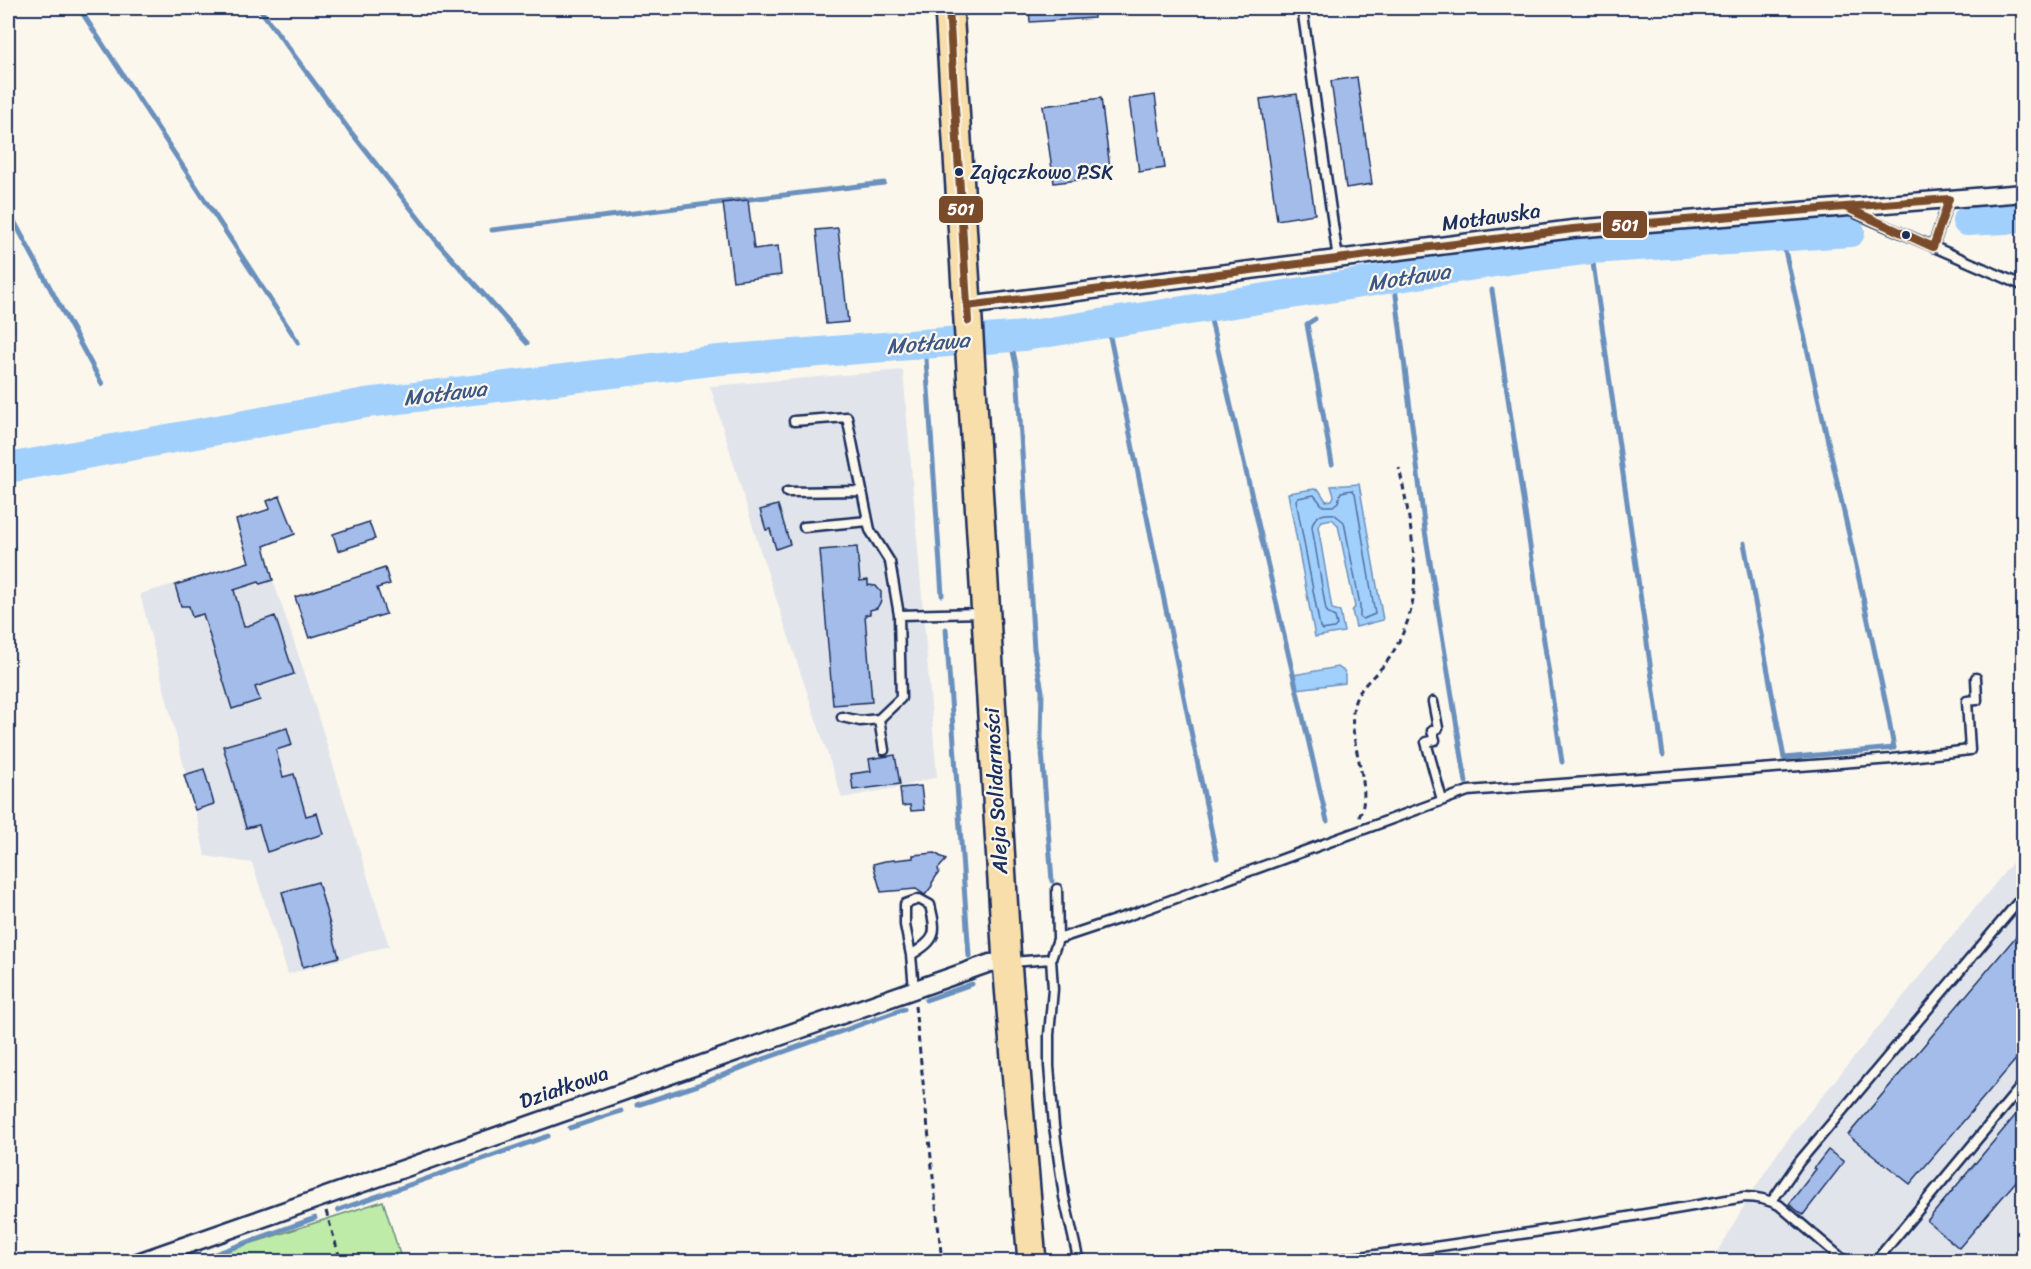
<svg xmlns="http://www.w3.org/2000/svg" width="2031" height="1269" font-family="Sriracha,sans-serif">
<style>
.built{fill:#e1e5eb}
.green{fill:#bfeba8;stroke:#6d8d83;stroke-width:1.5}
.water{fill:#a1d0fd;stroke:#6b90bd;stroke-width:1.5}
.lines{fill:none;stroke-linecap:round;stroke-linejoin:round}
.shore{stroke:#516f9e;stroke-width:1.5}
.stream{stroke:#6b90bd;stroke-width:5}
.river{stroke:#a1d0fd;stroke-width:30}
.building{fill:#a3bce9;stroke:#1b2f5e;stroke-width:1.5}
.service-casing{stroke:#1b2f5e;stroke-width:13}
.minor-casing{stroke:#1b2f5e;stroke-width:21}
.primary-casing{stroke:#1b2f5e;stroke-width:32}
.path{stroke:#1b2f5e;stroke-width:3;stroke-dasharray:6 4.5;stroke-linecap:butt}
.service{stroke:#fbf7ec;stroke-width:8}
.minor{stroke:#fbf7ec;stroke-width:16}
.primary{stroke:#f8deab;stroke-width:27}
.bus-1-casing{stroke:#fbf7ec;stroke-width:12}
.bus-1{stroke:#7a4b2a;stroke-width:8}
.bus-dot{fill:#1b2f5e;stroke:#fbf7ec;stroke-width:2}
.labels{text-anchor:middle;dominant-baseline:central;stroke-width:4.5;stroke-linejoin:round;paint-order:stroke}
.bus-label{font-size:20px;fill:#1b2f5e;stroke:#fbf7ec;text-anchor:start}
.street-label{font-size:21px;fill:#1b2f5e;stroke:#fbf7ec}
.water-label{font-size:22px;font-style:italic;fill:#3c5786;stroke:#fbf7ec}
.line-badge{stroke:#fbf7ec;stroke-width:2}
.badge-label{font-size:16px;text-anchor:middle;font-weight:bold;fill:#fff}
</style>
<rect width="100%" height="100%" fill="#fbf7ec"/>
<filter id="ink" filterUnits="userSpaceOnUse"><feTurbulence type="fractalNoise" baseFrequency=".0167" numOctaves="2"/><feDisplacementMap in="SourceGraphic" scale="12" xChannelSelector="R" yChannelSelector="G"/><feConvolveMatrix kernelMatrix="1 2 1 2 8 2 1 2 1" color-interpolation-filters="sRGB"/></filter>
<g filter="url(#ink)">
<path class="built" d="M903,370L937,777L896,788L842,798L760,550L710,386Z
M250,562L257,585L273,580L306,677L389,946L288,974L252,863L205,856L196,814L140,594Z
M2023,855V1261L1711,1262L1754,1189L1779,1151L1806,1116L2011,864Z"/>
<path class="green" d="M383,1201L402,1261H196Z"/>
<path class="water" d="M1359,484L1383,620L1356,627L1352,611L1355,607L1338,525L1332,519L1322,521L1318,526L1332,609L1340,611L1344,632L1315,637L1288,493L1314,489L1319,490L1326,501L1332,500L1334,496L1331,486Z
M1338,667L1345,672V683L1297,689L1293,675Z"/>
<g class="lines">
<path class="shore" d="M1352,490L1355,493L1375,614L1363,619L1360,617V605L1344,522L1334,514C1324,513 1313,515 1312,527L1326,610L1329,614L1335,617L1337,625L1334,628L1322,630L1320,627L1296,500L1298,498L1314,495L1323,506H1333L1338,502L1341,492Z"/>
<path class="stream" d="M79,8L298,342
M259,8L347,127L438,243L527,343
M8,210L102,384
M492,230L884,183
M1591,249L1663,755
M1394,279L1425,531L1466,782
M1492,290L1562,762
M1208,307L1327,821
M1315,319L1307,324L1332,464
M1107,322L1217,858
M1010,337L1017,370L1034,649L1042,691L1041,738L1052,881
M925,344L942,595
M1744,543L1784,758L1894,748L1887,709L1861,588L1782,237
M946,629L969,956
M926,1000L972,984
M637,1105L698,1085L761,1060L904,1009
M570,1128L621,1111
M338,1210L548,1136
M193,1262L315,1218"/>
<path class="river" d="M1967,221L2024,218
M8,468L366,403L719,360L1024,336L1520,258L1591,249L1850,232"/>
</g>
<path class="building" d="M1029,8H1093L1094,18L1030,22Z
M1357,77L1372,184L1346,188L1331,81Z
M1297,94L1315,214L1277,220L1260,99Z
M1155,95L1165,168L1139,172L1129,99Z
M1101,98L1111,176L1054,183L1043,106Z
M748,200L754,249L778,246L781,275L733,281L723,203Z
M838,228L848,322L826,324L816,230Z
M280,496L295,534L264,546L273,580L260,584L259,582L234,590L244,627L275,616L294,674L255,687L260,700L232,709L203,614L192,617L189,606H181L175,585L249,562L236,520L270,509L267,501Z
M778,505L790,544L776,549L770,529L766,530L760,510Z
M369,522L375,539L338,551L333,534Z
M857,547L860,581L868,580V585L876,586L881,592V601L877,608L870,610V614L865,615L872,702L833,705L820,550Z
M385,568L390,584L377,588L386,614L309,638L295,597Z
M287,728L292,745L276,750L283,777L294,774L306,816L317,813L323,834L267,852L259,825L246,828L223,746Z
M895,755L900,784L853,790L851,774L871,771L869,759Z
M204,769L214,804L195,810L184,775Z
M921,786L924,810L911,811L910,805L902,806L900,788Z
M935,853L946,860L938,869L939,872L932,883V886L925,895L916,889L881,892L873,864L885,861L913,858V855Z
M318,882L339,957L303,967L282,892Z
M2024,927V1050L1910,1184L1848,1135Z
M2024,1105V1172L1959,1248L1927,1221Z
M1828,1150L1844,1162L1803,1215L1789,1204L1816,1169L1814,1168Z"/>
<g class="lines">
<g class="service-casing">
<path id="service" d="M1302,8L1338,259
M1851,211L2024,286
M1933,247L1949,199
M794,421L847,417L870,530L890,562L899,615L901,698L879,719L884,750
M787,492L862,491
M804,527L868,521
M899,615L982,613
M1433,702L1438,728L1432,731L1435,740L1426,742L1442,800
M842,717L860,721L879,719
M1058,939L1130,915L1468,791L1892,759L1970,750L1967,701L1977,700L1976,678
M911,955L905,925V904L919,899L930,905C937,934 937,939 911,955L914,989
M1051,959L1058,939L1057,889
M1012,962L1051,959L1053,989L1049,1035V1066L1054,1126L1064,1197L1079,1262
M1772,1201L1799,1162L2024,895
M1319,1262C1462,1245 1603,1222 1744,1197C1758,1197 1767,1199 1779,1205L1846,1262
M1875,1262L2024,1083"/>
</g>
<g class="minor-casing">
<path id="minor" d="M967,306L1573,229L2024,193
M138,1262L990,963L1007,962"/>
</g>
<g class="primary-casing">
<path id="primary" d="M949,8L1007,962L1032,1262"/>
</g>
<path class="path" d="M1359,817C1375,785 1346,743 1354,705C1358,685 1382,672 1392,654C1402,637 1410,619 1413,599C1419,565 1407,502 1399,468
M915,1006L942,1262
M326,1211L341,1262"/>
<use href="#service" class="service"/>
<use href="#minor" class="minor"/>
<use href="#primary" class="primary"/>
<g class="bus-1-casing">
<path id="bus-1" d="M949,8L968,321
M1949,199L1933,247L1845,207Z
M967,306L1573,229L1845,207"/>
</g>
<use href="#bus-1" class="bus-1"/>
</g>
</g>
<g class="bus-dot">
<circle cx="959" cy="172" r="5"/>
<circle cx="1906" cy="235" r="5"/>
</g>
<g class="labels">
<g class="bus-label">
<text x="970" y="172">Zajączkowo PSK</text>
</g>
<g class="street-label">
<text transform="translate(1491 217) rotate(-8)">Motławska</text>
<text transform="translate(996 791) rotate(-93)">Aleja Solidarności</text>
<text transform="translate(564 1087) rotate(-19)">Działkowa</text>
</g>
<g class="water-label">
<text transform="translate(1409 277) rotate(-9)">Motława</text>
<text transform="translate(928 343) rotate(-5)">Motława</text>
<text transform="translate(445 393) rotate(-7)">Motława</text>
</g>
</g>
<g class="line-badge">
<rect x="938" y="195" width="46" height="29" rx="6" fill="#7a4b2a"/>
<rect x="1602" y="210" width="46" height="29" rx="6" fill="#7a4b2a"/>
</g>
<g class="badge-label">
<text x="961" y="215">501</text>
<text x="1625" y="231">501</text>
</g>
<rect width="2031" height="1269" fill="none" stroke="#fbf7ec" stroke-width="30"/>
<rect x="15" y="15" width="2001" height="1239" fill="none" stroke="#1b2f5e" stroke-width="2" filter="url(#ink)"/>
</svg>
